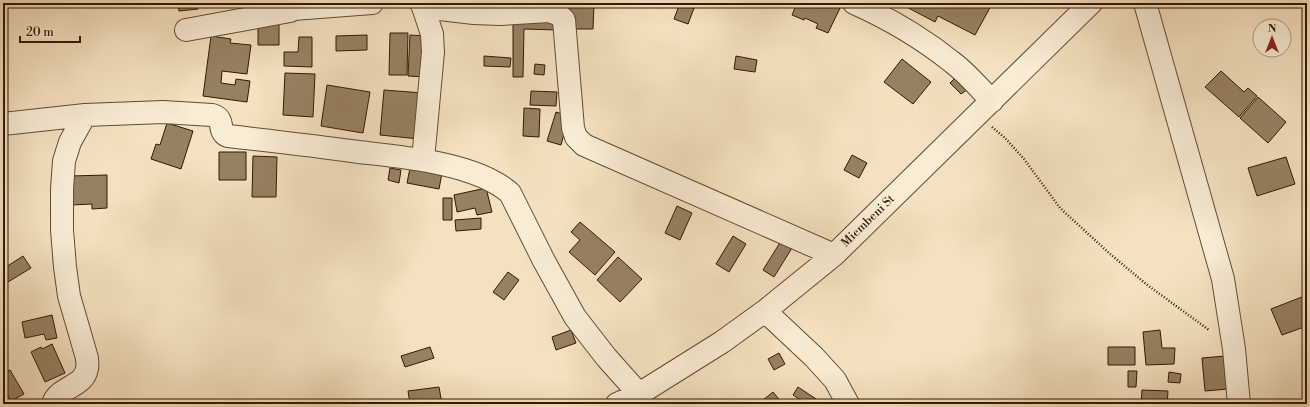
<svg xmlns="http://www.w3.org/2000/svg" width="1310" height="407" font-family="'Libre Bodoni',serif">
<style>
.building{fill:#978163;stroke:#331900}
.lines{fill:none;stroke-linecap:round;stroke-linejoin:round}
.street-casing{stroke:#634b30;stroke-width:24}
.path{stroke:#331900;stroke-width:2.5;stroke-dasharray:1 2;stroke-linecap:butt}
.street{stroke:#f8ecd5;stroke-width:22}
.labels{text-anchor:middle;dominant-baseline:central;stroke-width:4;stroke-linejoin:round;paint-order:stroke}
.street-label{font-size:12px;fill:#331900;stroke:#f8ecd5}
</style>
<rect width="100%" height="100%" fill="#f4e1bf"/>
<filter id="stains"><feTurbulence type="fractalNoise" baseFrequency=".005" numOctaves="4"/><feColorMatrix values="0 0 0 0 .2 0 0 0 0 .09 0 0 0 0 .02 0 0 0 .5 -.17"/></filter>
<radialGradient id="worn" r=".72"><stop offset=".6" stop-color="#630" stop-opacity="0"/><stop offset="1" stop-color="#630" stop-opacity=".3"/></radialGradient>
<path class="building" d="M178,3H198V9L179,11Z
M563,3H594L593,29H567L563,10Z
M680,3H696L688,24L674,19Z
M797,3H821L826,5L827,3H835L841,6L828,33L816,28L818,24L805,18L804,20L792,15Z
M899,3H989L992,4L975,35L938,16L935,22Z
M513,18L557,19L556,30L524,29L523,77H513Z
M258,20H279V45H258Z
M390,33H408L407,75H389Z
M367,35V50L336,51V36Z
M410,35L427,36L426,77L408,76Z
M211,36L231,39L230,43L251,45L247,74L222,71L221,83L235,85L236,79L250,81L247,102L203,96Z
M299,37H312V67L284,66V52H298Z
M484,56L511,58L510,67L484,66Z
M736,56L757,60L755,72L734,69Z
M902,59L931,82L913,104L884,82Z
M535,64L545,65L544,75L534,74Z
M1221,71L1244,92L1248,88L1257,96L1239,117L1205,87Z
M285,73L315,74L313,117L283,115Z
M956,77L968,89L961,94L950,83Z
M327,85L370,92L363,133L321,126Z
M384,90L423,93L419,139L380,135Z
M531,91L557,92L556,106L530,105Z
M1258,97L1286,122L1268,143L1240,118Z
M524,108L540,109L539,137L523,136Z
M556,112L569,116L561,145L547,141Z
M167,123L193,131L181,169L151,159L156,144L160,145Z
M219,152H246V180H219Z
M852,155L867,163L859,178L844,170Z
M253,156L277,157L276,197H252Z
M1286,157L1295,184L1257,196L1248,168Z
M390,168L401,170L399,183L388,180Z
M410,168L442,173L439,189L407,183Z
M107,175V208L92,209V204L71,205L70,176Z
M486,188L492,212L477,215L475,208L457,212L454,195Z
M443,198H452V220H443Z
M677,206L692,213L680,240L665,233Z
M481,218V229L456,231L455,220Z
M580,222L615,252L595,275L569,252L580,240L571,232Z
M733,236L746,244L729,272L716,264Z
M781,241L792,248L774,277L763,270Z
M23,256L31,268L3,285V269Z
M618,257L642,279L620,302L597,280Z
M508,272L519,280L504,300L493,292Z
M1307,295V326L1282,335L1271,309Z
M52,315L57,338L46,340L44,334L25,338L22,322Z
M571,330L576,343L556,350L552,337Z
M1160,330L1162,348H1175L1174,364L1146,365L1143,332Z
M52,344L65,373L45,382L31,352L41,347L42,349Z
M430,347L434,358L405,367L401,356Z
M1108,347H1135V365H1108Z
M779,353L785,364L774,370L768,359Z
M1225,356L1228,389L1205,391L1202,358Z
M10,370L24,394L11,401L3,387V373Z
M1128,371H1137L1136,387H1128Z
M1169,372L1181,374L1180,383L1168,382Z
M439,387L442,404H410L408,391Z
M798,387L816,399L813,404H807L793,395Z
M1142,390L1168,391L1167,404H1141Z
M773,392L783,404H758Z"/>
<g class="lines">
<g class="street-casing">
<path id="street" d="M421,3L423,7L432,34L433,52L423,160
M854,3C890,19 922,38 952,62C967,73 979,88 992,101
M1145,3L1223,279L1234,349L1239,404
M423,7L474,13L500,14L549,11L558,14L564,20L573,128L576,137L584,145L834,255
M293,9L372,3
M186,30L290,11L304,3
M3,124L85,115L163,112L212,115C227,119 216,132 228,136C272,141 315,146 359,152C403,157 476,163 510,193L544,261L575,317L606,357L639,394
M765,311L814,357L835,380L848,404
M53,404C57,387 85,387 87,368C88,365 87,361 87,358L69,296L65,267L62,230V189L64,161L70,142L85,115
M617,404L639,394L722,342L765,311L834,255L1091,3"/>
</g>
<path class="path" d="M992,127L1005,138L1024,159L1060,208L1109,253L1146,284L1209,330"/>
<use href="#street" class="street"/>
</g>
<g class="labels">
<g class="street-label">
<text transform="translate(868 221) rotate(-44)">Miembeni St</text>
</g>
</g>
<rect width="1310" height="407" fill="none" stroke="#f4e1bf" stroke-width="16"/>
<rect x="4" y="4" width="1302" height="399" fill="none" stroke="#331900" stroke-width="2"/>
<rect x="8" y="8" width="1294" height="391" fill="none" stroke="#331900"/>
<g transform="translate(1272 38)"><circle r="19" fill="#f8ecd5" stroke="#a99880"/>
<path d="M0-3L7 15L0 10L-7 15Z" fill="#8f2418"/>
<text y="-6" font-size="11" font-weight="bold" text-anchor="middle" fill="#331900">N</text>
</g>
<path d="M20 36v6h60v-6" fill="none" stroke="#331900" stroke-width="2"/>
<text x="26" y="36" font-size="12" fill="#331900" stroke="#f8ecd5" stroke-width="3" paint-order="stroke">20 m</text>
<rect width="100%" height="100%" filter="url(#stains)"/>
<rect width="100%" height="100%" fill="url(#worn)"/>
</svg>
